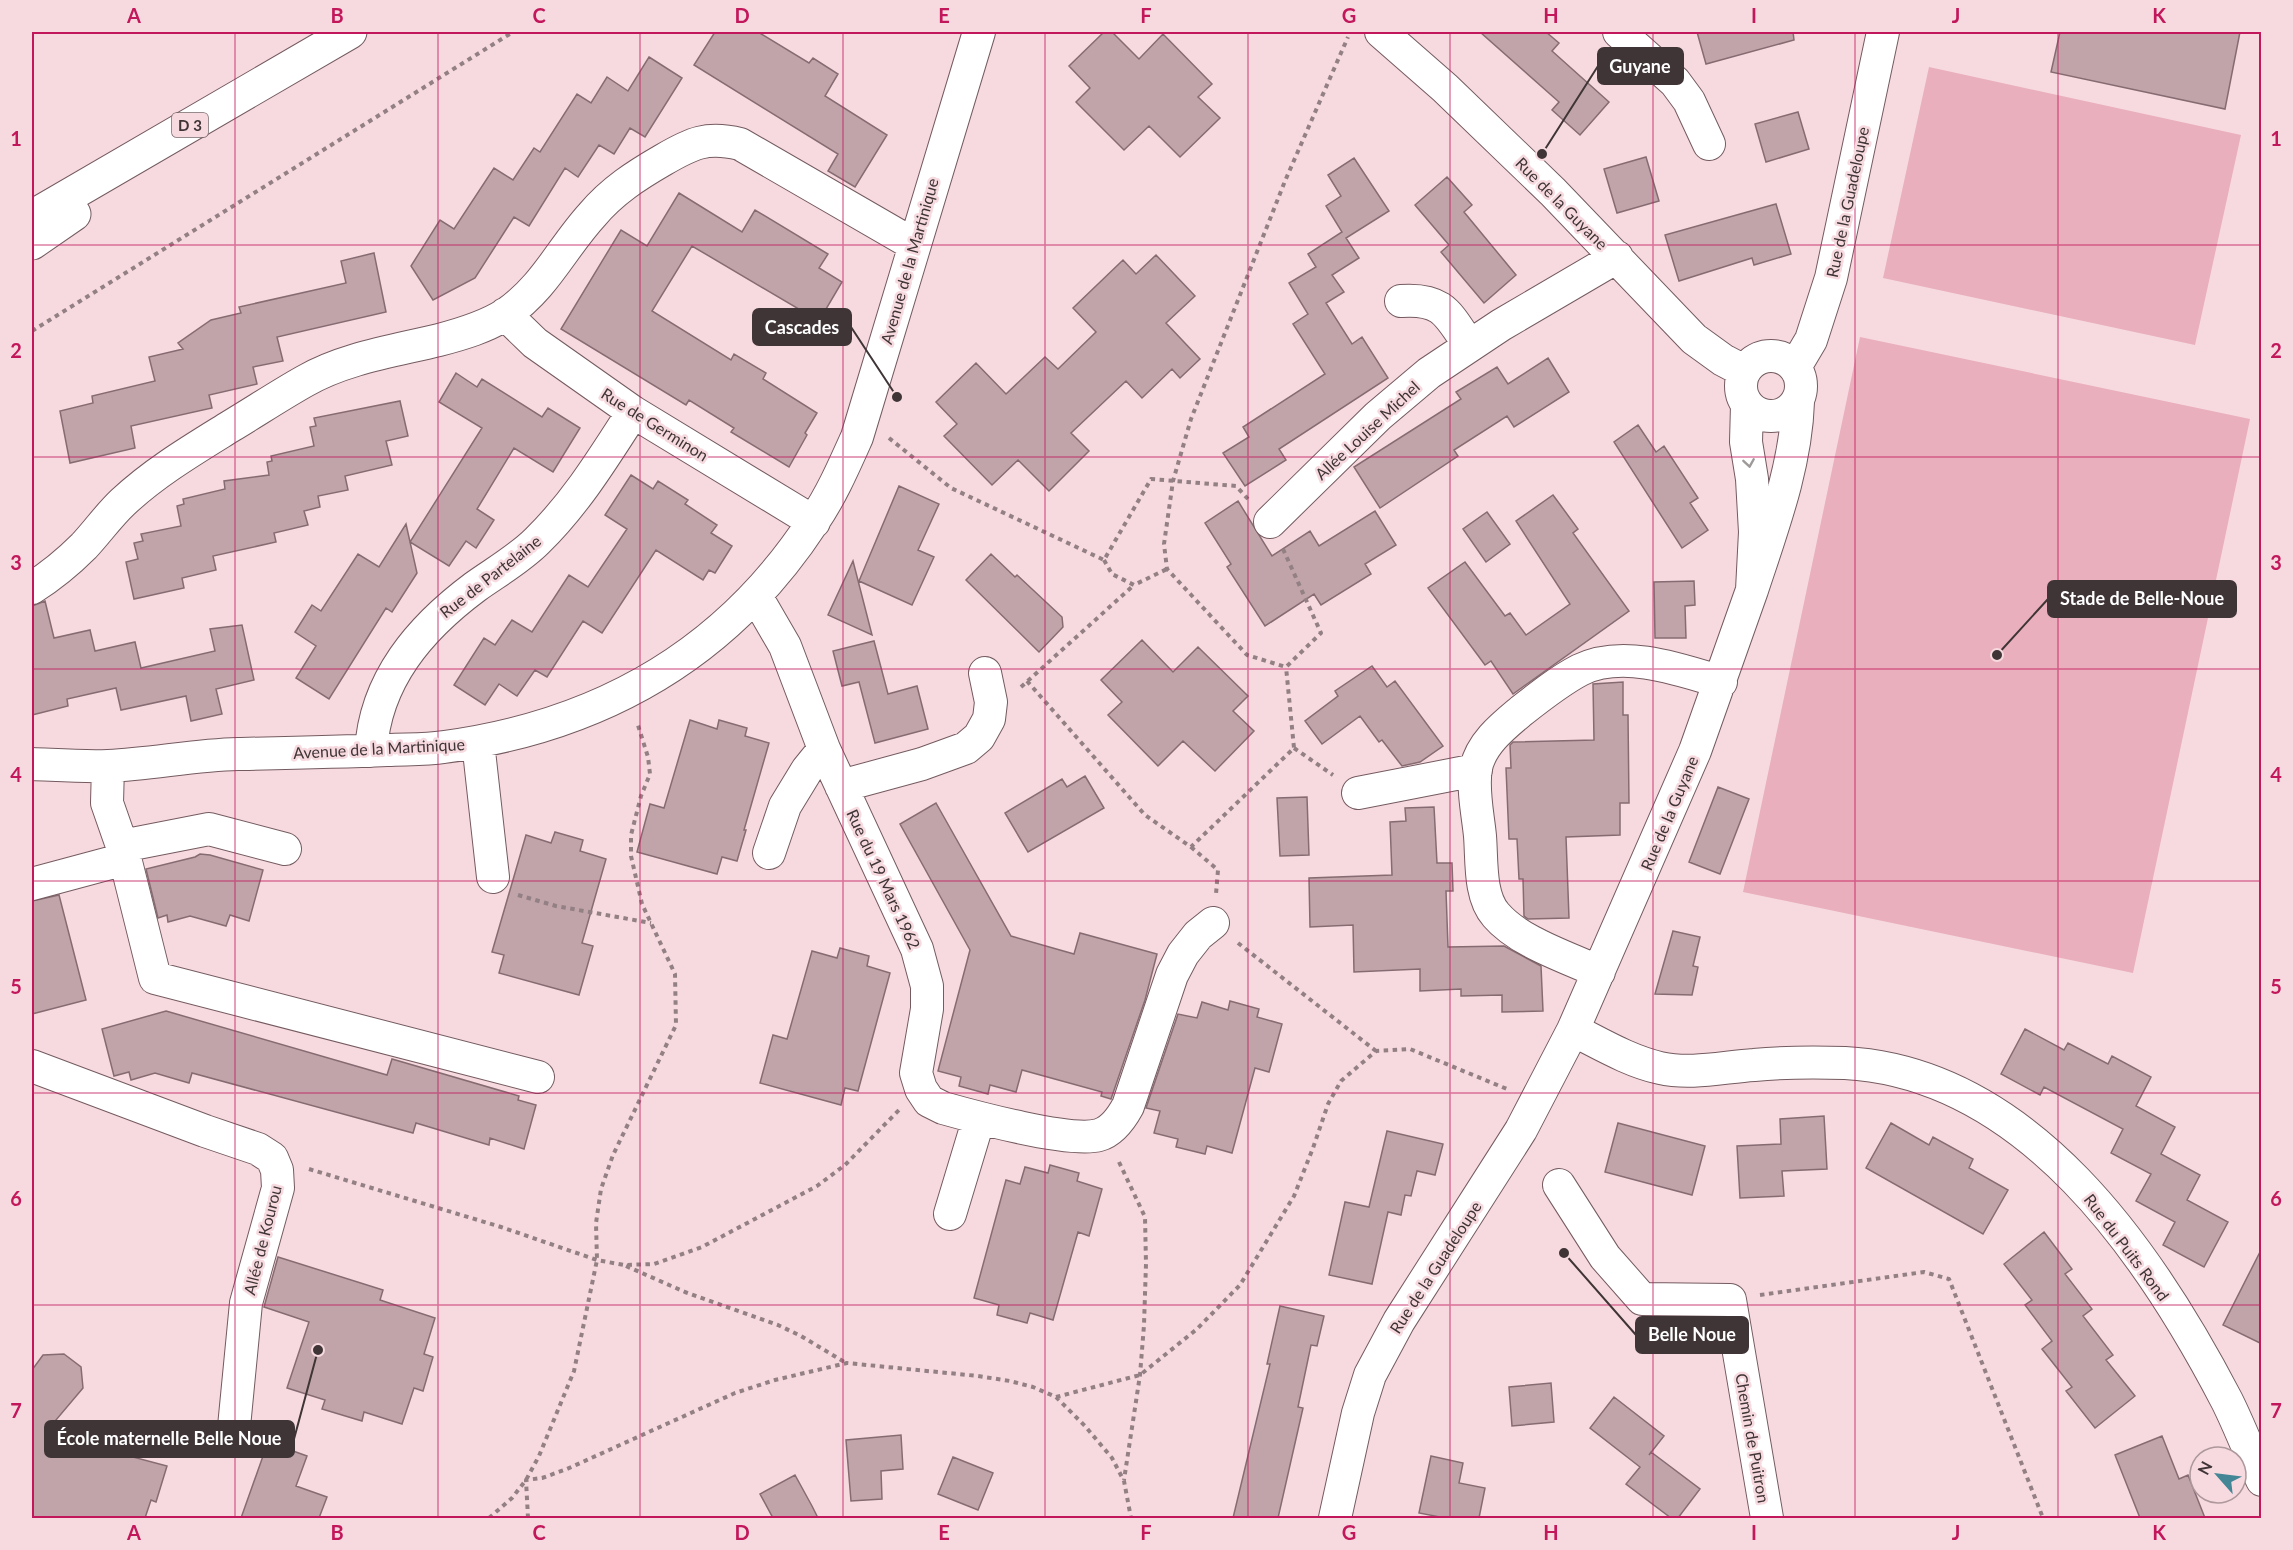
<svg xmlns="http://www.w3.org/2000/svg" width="2293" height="1550" font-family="Lato,sans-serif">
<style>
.green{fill:#e9afbc}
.building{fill:#c0a4aa;stroke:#866c72;stroke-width:1.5}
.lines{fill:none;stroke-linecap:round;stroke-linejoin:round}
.minor-casing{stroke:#745b60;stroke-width:34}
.major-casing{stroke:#745b60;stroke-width:35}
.path{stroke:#938084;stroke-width:4;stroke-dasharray:4.5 4.5;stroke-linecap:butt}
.minor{stroke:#fff;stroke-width:32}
.major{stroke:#fff;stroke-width:33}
.oneway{stroke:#9f9a9a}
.grid{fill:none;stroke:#c2185b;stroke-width:1.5;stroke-opacity:0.55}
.labels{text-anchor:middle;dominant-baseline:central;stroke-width:5;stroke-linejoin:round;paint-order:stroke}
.shield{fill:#f7dae0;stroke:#766669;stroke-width:1.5}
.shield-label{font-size:15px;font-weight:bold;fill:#3f3436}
.street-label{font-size:16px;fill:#3f3436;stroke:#f7dae0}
.leader{fill:none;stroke:#3f3436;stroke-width:2}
.callout-dot{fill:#3f3436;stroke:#f7dae0;stroke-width:2}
.callout{fill:#3f3436;stroke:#3f3436;stroke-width:2}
.callout-label{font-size:18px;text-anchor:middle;font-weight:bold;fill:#fff}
.neatline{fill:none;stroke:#c2185b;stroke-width:2}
.grid-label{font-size:20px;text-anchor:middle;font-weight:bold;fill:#c2185b}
</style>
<rect width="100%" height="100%" fill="#f7dae0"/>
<path class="green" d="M1929,67L2241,135L2195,345L1883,278Z
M1860,337L2250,419L2133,973L1743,892Z"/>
<path class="building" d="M715,32H758L809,63L813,58L838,74L825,96L887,135L855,187L828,171L838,154L694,65Z
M1104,32H1112L1139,59L1163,34L1212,84L1198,97L1220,118L1180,157L1149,126L1124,150L1076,102L1090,88L1069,66Z
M1480,32H1546L1559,43L1552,51L1609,102L1580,135L1552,110L1559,102Z
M1697,32H1793L1794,40L1706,64Z
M2060,32H2240L2225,109L2051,72Z
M649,57L682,78L645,137L630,128L614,154L599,145L578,177L565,168L529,226L514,217L475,278L433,300L411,266L440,220L454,229L494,168L513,180L534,148L540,152L577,94L591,103L607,77L628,91Z
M1798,112L1809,149L1766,162L1755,124Z
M1646,157L1659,201L1617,213L1604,169Z
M1354,158L1389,211L1346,238L1359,258L1332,275L1344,292L1326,303L1352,344L1362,337L1388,378L1279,449L1286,460L1245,486L1223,453L1249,437L1243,427L1325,374L1293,324L1308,314L1289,283L1316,267L1308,254L1342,232L1326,206L1341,196L1328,175Z
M1447,177L1472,205L1464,212L1516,275L1484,303L1441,252L1449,245L1415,205Z
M679,193L742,232L755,210L828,254L819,268L842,282L819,321L692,246L652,311L731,360L734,354L766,373L763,379L817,413L805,433L807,435L789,467L731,432L734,428L689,400L686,405L561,329L621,230L647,246Z
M1776,204L1791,254L1754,265L1752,258L1679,281L1665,235Z
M374,253L386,312L277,337L283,361L253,367L257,384L209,395L212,408L131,426L135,448L70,463L60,411L93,403L92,396L155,381L149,357L183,349L178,343L211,320L241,313L239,307L346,283L341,261Z
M1156,255L1195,296L1166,323L1200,359L1180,378L1172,369L1142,398L1126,381L1071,433L1089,451L1049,491L1018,460L992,485L944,436L957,424L936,402L976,363L1006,394L1045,357L1058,369L1096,332L1073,308L1123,260L1136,274Z
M1548,358L1569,392L1514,427L1507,416L1454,450L1458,456L1380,508L1354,467L1461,399L1456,392L1497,367L1508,384Z
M456,373L477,387L482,379L542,417L548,408L580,428L553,472L514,448L477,509L494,520L476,548L466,541L449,566L410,542L482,428L439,402Z
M400,401L408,436L386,441L392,465L345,476L348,490L318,496L320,507L304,511L308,525L274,533L276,542L213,556L216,570L182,578L184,588L134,599L126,562L138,559L134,543L143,541L141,534L181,526L177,506L184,504L183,499L225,489L224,481L269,475L267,462L272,461L271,456L314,446L310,427L316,426L314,418Z
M1638,425L1656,452L1664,446L1698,498L1690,503L1708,530L1682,548L1614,442Z
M631,475L653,489L658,481L688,500L685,504L717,525L711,533L732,546L715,573L709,570L703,580L656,550L602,633L583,621L547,677L535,670L517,696L499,684L485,705L454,685L484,638L495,645L512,620L532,632L569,575L588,587L627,529L605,515Z
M899,486L939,504L918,550L934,557L912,605L859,581Z
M1553,495L1578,529L1573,533L1629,611L1513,694L1491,661L1485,665L1428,588L1465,562L1505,616L1510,613L1526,635L1570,604L1516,521Z
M1238,501L1272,556L1310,531L1319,546L1375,511L1396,545L1365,564L1371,574L1321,605L1314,594L1265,626L1227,567L1231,564L1205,523Z
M1487,512L1510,544L1486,562L1463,529Z
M406,524L417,573L392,612L386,608L329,699L296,678L316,646L295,632L312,605L321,611L358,554L379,567Z
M991,554L1015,577L1017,575L1062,617L1063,627L1039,652L966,580Z
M853,561L872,635L828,615Z
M1694,581L1695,605L1685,606L1686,638H1655L1654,582Z
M45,601L54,638L90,630L95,651L135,642L141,668L215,651L210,629L242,625L254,680L216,689L222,714L191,721L186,696L121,710L116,688L67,699L68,706L32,715V606Z
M1142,640L1173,672L1198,647L1248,696L1233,711L1254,731L1215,771L1183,741L1158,766L1108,715L1122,702L1101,680Z
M874,641L888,694L917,686L928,729L875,743L859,682L842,686L833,651Z
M1372,666L1387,687L1395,681L1443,746L1420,762L1402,766L1382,740L1379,742L1360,716L1322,744L1305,721L1338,696L1335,691Z
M1623,682V715H1628L1629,803H1620V835L1566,837L1569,918L1528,919L1524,916L1523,879H1519L1517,839H1509L1506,768H1511L1510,745L1513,742L1594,740L1593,684Z
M690,720L717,729L719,720L747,728L745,736L769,743L744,830H746L737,861L722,857L717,874L637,852L650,804L664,808Z
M1085,776L1104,808L1028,852L1005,813L1062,779L1067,787Z
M1718,787L1749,799L1720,874L1689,862Z
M1307,797L1309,855L1280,856L1277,798Z
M936,803L1011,936L1074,954L1080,933L1157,954L1145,1000L1111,1099L1101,1096L1102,1092L1022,1070L1016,1092L990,1085L988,1094L959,1086L961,1077L938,1071L970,950L900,824Z
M1434,807L1437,863H1452L1453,891H1446L1448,947L1504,946L1541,966L1543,1011L1502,1012V995L1461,996V989L1420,991V969L1354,972L1353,925L1310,927L1309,878L1392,875L1390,822L1406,821L1405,808Z
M555,832L583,840L580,851L606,859L582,943L593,946L579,995L499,973L504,955L492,952L526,835L551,843Z
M200,854L210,855L263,870L249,921L230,915L226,926L190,916L168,922L167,915L158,918L146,869L195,857Z
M59,895L86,1000L32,1014V901Z
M1673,931L1700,937L1693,966L1698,967L1692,995L1655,994Z
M840,948L869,956L867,966L890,973L858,1091L845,1088L841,1105L760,1083L773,1035L787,1039L812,951L837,958Z
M1230,1001L1259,1009L1257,1017L1282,1024L1269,1072L1255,1068L1232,1153L1207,1146L1205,1154L1176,1147L1178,1139L1154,1133L1160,1111L1146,1108L1178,1014L1197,1018L1202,1002L1228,1010Z
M166,1011L387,1075L392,1059L519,1096L518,1100L536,1105L524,1149L490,1138L489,1145L416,1123L413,1133L192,1073L189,1083L155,1073L131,1080L129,1072L114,1076L102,1029Z
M2025,1029L2064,1050L2068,1043L2108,1064L2112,1056L2151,1077L2136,1106L2175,1127L2161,1154L2200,1175L2187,1200L2228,1222L2204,1267L2163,1245L2175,1222L2136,1201L2151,1174L2111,1153L2123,1129L2044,1087L2040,1095L2001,1074Z
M1824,1116L1827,1169L1782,1171L1784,1196L1740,1198L1737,1146L1781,1144L1780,1119Z
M1618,1123L1705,1146L1692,1195L1605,1172Z
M1891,1123L1929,1145L1933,1137L1973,1159L1969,1168L2008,1190L1983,1234L1866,1168Z
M1387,1131L1443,1144L1435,1175L1417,1171L1411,1196L1405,1195L1401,1215L1388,1212L1372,1284L1329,1275L1345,1202L1369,1207Z
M1050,1165L1079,1173L1077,1181L1102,1189L1089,1236L1078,1232L1053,1320L1030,1313L1027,1323L997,1315L999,1305L974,1298L1006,1180L1020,1184L1025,1167L1048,1173Z
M2044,1232L2072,1269L2065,1274L2092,1309L2083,1316L2113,1355L2106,1360L2135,1396L2095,1428L2066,1391L2072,1387L2042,1349L2052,1341L2025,1305L2032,1300L2004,1264Z
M2262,1248V1344L2223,1325Z
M278,1257L383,1290L380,1300L435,1318L424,1354L433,1357L423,1391L414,1388L402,1424L364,1412L362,1421L322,1409L325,1400L287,1388L309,1322L264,1307Z
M1280,1306L1324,1316L1317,1346L1311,1345L1298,1407L1303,1408L1278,1518H1233L1270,1364H1267Z
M64,1354L81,1367L83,1388L50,1427L130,1451L129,1456L167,1466L156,1502L151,1500L145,1518H32V1370L43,1355Z
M1551,1383L1554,1422L1512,1426L1509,1387Z
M1614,1397L1664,1436L1649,1455L1651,1452L1700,1489L1678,1518H1671L1626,1484L1640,1467L1590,1428Z
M901,1435L903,1469L881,1471L882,1499L851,1501L846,1440Z
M2162,1436L2179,1479L2188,1475L2205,1518H2140L2115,1455Z
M268,1442L307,1456L296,1486L327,1497L319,1518H241Z
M1431,1456L1463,1463L1459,1483L1485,1488L1479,1518H1445L1419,1513Z
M953,1457L993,1473L978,1510L938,1494Z
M795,1475L812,1506L818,1518H773L760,1494Z"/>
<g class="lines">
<g class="minor-casing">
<path id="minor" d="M1381,32L1445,88L1553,192L1694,339L1723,360L1744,371
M1619,32L1675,82L1689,101L1709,144
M1401,301C1443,298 1448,314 1469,345
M505,314L535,343L633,412L814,522
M1741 386a30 30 0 1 1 60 0a30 30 0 1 1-60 0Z
M1795,367L1811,340L1831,278L1883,32
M1747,405L1746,442L1752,479L1755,532L1752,590C1772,529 1796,466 1798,402
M1270,522L1378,416L1429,373L1501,325L1617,257
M32,588C51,576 68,562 84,546C98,531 109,515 123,502C155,472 194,449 231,426C256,411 280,395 305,381C345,358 394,351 439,340C462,334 486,327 506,314C546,286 561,249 592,215C612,191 637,175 663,160C692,143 707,136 740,144L913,244
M756,596L785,646L824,749L917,949L927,986V1009L916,1073L921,1089L929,1101L943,1108C975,1117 1071,1143 1099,1135C1113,1131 1122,1117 1128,1106L1172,975L1183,954L1198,935L1213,923
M478,742L493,877
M371,751C375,680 420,628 475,587C496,572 519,559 537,541C576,503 604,457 633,412
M32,764C57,765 83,767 108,766C152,764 194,755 238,754C287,753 337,752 387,750C406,749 425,750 444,747C600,726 726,655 813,522C831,496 844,466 857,437L979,32
M108,766L107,803L122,846L155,978L538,1077
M841,786L922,764L966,748L979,737L989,719L991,702L985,673
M1358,793L1476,770
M122,846L209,829L285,849
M769,853L785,806L807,770L824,749
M32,884L125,859
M1599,972C1567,957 1519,942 1496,915C1479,896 1482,860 1480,836C1478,815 1472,789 1476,768C1481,744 1502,727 1520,712C1539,697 1559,681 1580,670C1622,649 1679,669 1721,682
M1573,1030C1601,1044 1629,1061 1660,1068C1691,1075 1723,1067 1754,1065C1785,1062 1814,1062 1845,1063C2028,1073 2150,1253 2227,1401C2240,1427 2250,1454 2262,1480
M32,1066L205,1131L258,1149L272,1158L277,1170L278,1188L246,1303L233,1437
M1559,1185L1605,1257L1642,1299L1730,1300L1767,1518
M950,1214L979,1118
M1335,1518L1358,1413L1370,1375L1399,1321L1521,1130L1573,1030L1695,751L1752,590"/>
</g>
<g class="major-casing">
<path id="major" d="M32,217L350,32
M32,243L74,214"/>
</g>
<path class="path" d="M32,331L513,32
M889,438L951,488L1104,560L1151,479L1236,486L1248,499
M1283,549L1321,633L1286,667L1247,655L1167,569L1164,544L1173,481L1191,419L1285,181L1348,37
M1104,560L1112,574L1134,585L1167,569
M1027,681L1145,815L1191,847L1294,748L1286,667
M1021,687L1134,585
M1294,748L1333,775
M1191,847L1218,870L1216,894
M518,895L556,906L651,923
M1238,943L1376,1051
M1119,1162L1145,1217L1146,1264L1144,1325L1140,1375L1124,1480
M309,1169L501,1227L597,1260L624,1265L654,1264L702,1247L817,1186L845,1165L899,1110
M626,1266L685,1292L778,1325L801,1336L846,1363
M1760,1295L1924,1272L1949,1279L2043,1518
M1056,1397L1140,1375L1197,1329L1240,1285L1294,1196L1313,1148L1328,1104L1341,1081L1376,1051L1410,1049L1507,1089
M489,1518L512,1498L526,1480L539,1456L574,1371L597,1260L596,1223L601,1189L613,1155L676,1025L675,974L642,904L631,856V835L641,796L650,774L648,757L637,722
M528,1518L526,1480L542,1478L567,1469L735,1393L775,1380L847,1363L887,1367L978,1376L1010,1381L1033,1387L1056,1397L1085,1426L1112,1458L1124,1481L1131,1518"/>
<use href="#minor" class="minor"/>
<use href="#major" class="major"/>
</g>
<defs><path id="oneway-chevron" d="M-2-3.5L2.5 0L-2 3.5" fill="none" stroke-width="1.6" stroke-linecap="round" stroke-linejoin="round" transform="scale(1.5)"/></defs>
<use class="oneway" href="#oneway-chevron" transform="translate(1749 463) rotate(81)"/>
<path class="grid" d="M235,32V1518M438,32V1518M640,32V1518M843,32V1518M1045,32V1518M1248,32V1518M1450,32V1518M1653,32V1518M1855,32V1518M2058,32V1518M32,245H2262M32,457H2262M32,669H2262M32,881H2262M32,1093H2262M32,1305H2262"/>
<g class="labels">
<rect class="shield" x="172" y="113" width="36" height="24" rx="4.5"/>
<g class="shield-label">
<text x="190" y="125">D 3</text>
</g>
<g class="street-label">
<text transform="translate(1847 202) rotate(-78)">Rue de la Guadeloupe</text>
<text transform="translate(1562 203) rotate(45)">Rue de la Guyane</text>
<text transform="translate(909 261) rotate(-74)">Avenue de la Martinique</text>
<text transform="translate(655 424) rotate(32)">Rue de Germinon</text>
<text transform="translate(1367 430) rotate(-43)">Allée Louise Michel</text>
<text transform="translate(490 576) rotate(-38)">Rue de Partelaine</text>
<text transform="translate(379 748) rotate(-3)">Avenue de la Martinique</text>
<text transform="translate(1669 813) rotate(-67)">Rue de la Guyane</text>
<text transform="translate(884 879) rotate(65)">Rue du 19 Mars 1962</text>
<text transform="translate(262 1240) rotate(-76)">Allée de Kourou</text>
<text transform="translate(2127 1247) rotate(53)">Rue du Puits Rond</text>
<text transform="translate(1435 1267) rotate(-57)">Rue de la Guadeloupe</text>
<text transform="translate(1753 1438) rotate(80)">Chemin de Puitron</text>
</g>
</g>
<path class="leader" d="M1542 154L1598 66M897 397L851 327M1997 655L2048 599M1564 1253L1636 1335M318 1350L294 1439"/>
<g class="callout-dot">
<circle cx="1542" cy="154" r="6"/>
<circle cx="897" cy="397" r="6"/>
<circle cx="1997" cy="655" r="6"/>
<circle cx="1564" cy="1253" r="6"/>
<circle cx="318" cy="1350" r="6"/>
</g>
<g class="callout">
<rect x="1598" y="48" width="85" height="36" rx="6"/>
<rect x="753" y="309" width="98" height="36" rx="6"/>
<rect x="2048" y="581" width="188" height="36" rx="6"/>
<rect x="1636" y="1317" width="112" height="36" rx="6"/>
<rect x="45" y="1421" width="249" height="36" rx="6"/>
</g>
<g class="callout-label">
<text x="1640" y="73">Guyane</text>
<text x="802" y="334">Cascades</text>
<text x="2142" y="605">Stade de Belle-Noue</text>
<text x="1692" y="1341">Belle Noue</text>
<text x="169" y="1445">École maternelle Belle Noue</text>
</g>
<rect width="2293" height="1550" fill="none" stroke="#f7dae0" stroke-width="66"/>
<g transform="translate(2218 1475) rotate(298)"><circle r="28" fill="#f7dae0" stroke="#ad989c" stroke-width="1.5"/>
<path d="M0-4.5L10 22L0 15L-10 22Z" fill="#438695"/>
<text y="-9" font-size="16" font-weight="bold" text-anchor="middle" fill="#3f3436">N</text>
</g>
<rect x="33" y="33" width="2227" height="1484" class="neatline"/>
<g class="grid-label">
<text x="134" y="23">A</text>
<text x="337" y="23">B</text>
<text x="539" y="23">C</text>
<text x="742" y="23">D</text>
<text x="944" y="23">E</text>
<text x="1146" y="23">F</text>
<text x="1349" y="23">G</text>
<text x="1551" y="23">H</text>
<text x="1754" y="23">I</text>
<text x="1956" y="23">J</text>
<text x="2159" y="23">K</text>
<text x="16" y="146">1</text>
<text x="2276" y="146">1</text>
<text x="16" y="358">2</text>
<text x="2276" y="358">2</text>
<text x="16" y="570">3</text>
<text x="2276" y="570">3</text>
<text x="16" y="782">4</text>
<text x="2276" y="782">4</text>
<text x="16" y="994">5</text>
<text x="2276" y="994">5</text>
<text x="16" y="1206">6</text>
<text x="2276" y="1206">6</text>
<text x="16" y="1418">7</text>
<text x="2276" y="1418">7</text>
<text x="134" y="1540">A</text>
<text x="337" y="1540">B</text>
<text x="539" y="1540">C</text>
<text x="742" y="1540">D</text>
<text x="944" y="1540">E</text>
<text x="1146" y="1540">F</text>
<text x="1349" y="1540">G</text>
<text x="1551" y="1540">H</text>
<text x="1754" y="1540">I</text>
<text x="1956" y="1540">J</text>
<text x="2159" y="1540">K</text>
</g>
</svg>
